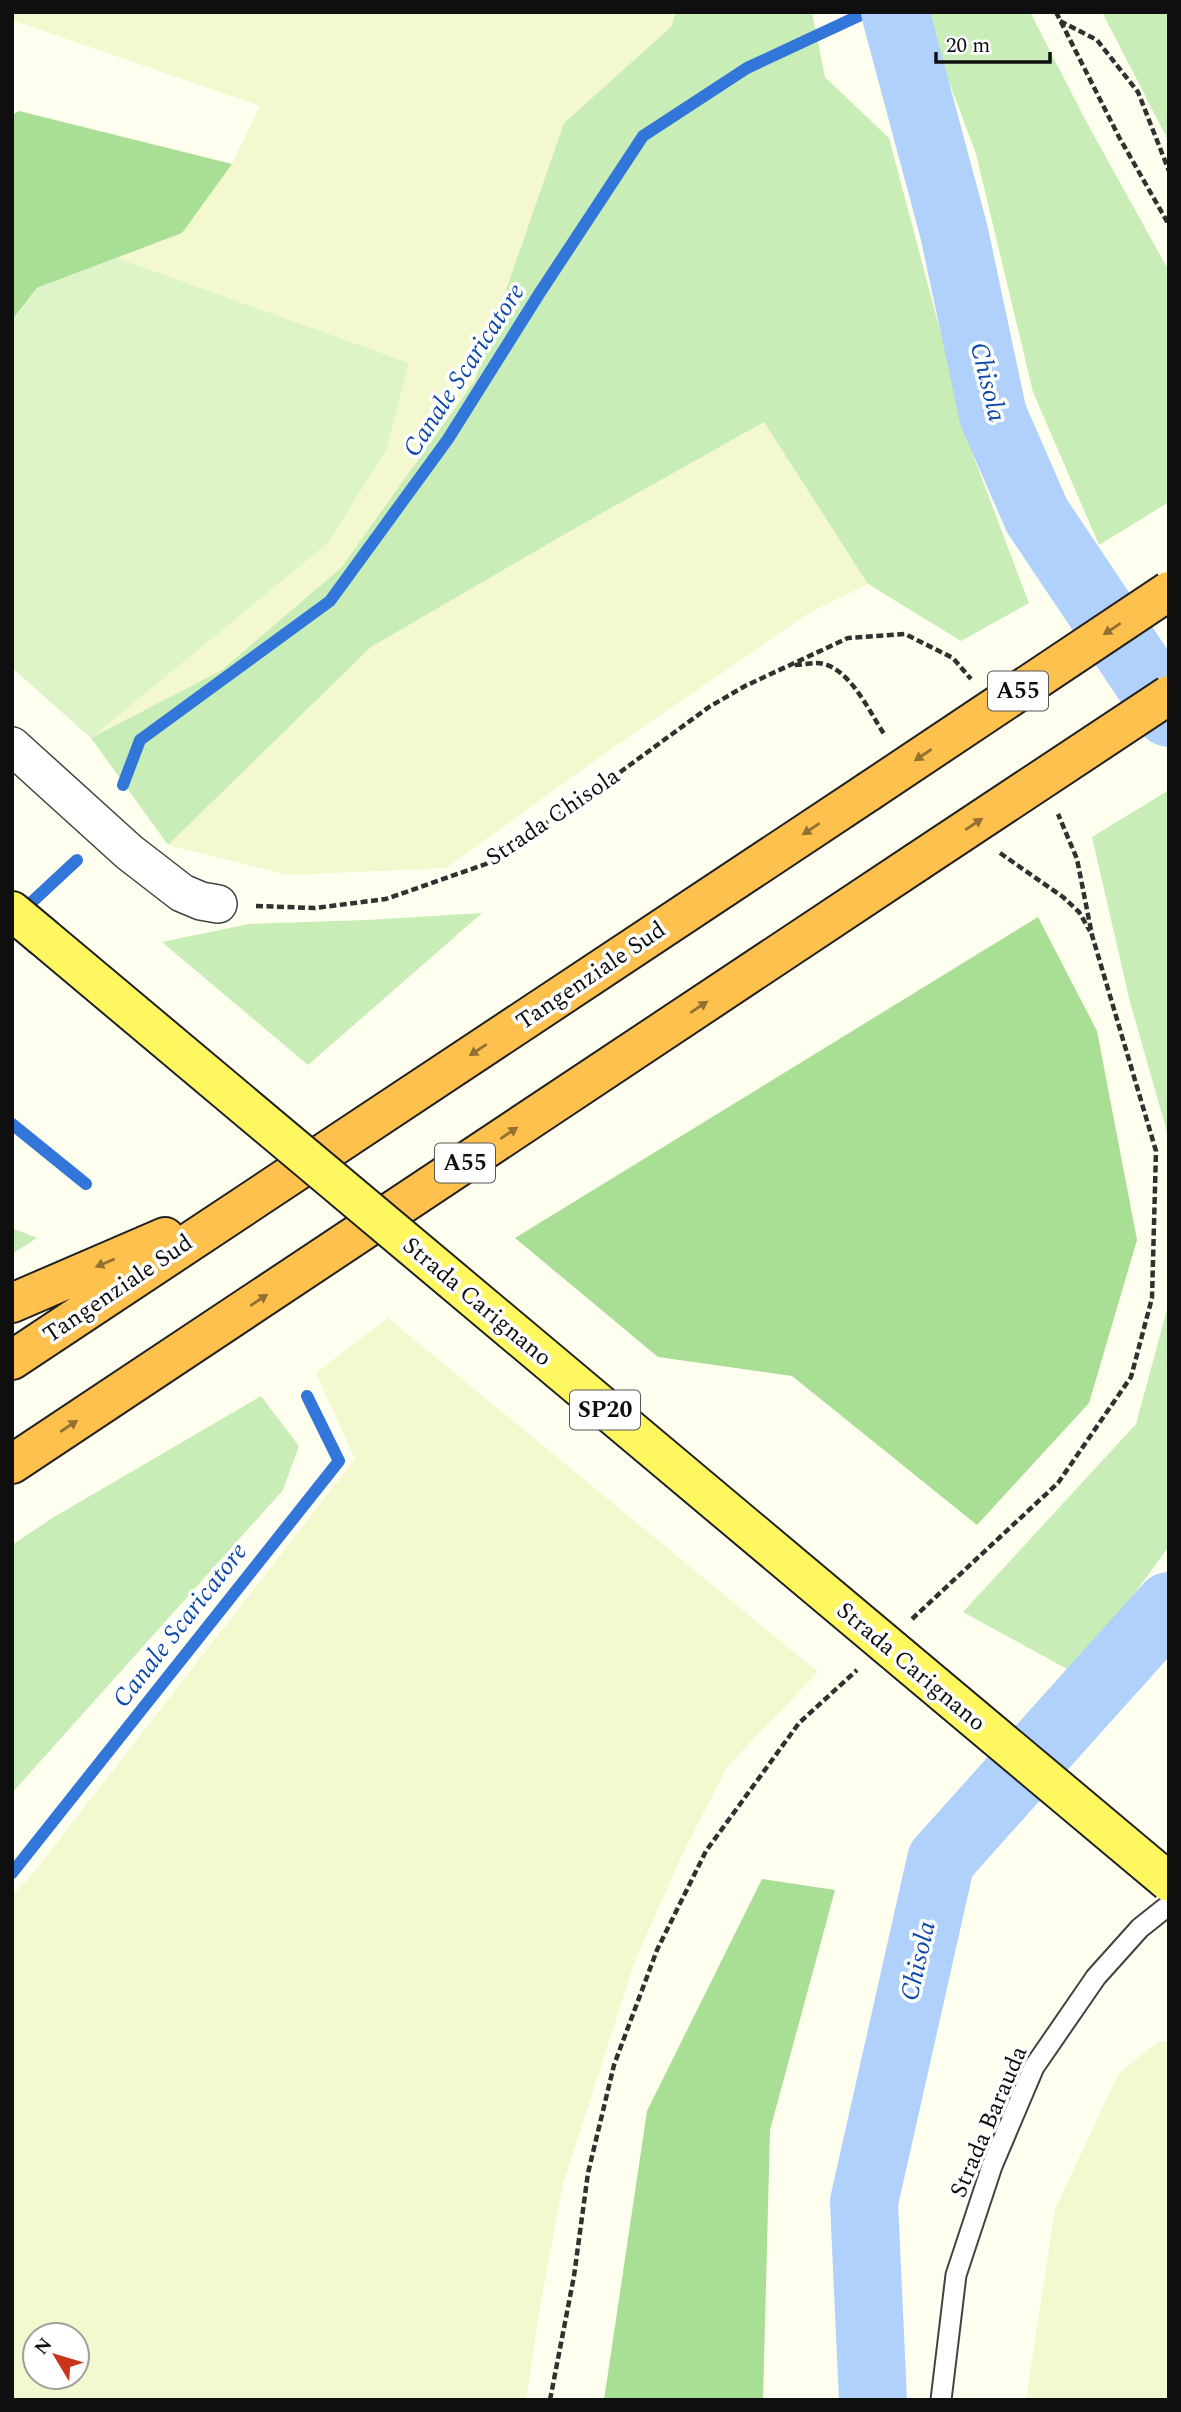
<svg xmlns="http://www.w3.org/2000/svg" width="1181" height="2412" font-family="Spectral,serif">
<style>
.farmland{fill:#f3f8ce;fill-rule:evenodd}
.green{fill:#c8edb6}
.forest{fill:#a8df94}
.pitch{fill:#ddf4c9}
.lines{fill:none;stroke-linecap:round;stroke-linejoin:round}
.stream{stroke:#3176d8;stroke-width:12}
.river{stroke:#b0d1fb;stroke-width:68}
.lane-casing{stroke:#424242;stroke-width:23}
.street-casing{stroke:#424242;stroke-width:40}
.primary-casing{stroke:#202020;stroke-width:42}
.highway-casing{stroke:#202020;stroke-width:42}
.path{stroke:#313131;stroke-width:4.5;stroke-dasharray:7 3.5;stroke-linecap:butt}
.lane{stroke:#fff;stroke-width:19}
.street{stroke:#fff;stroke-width:37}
.primary{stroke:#fff760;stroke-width:38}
.highway{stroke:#ffc14e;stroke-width:38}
.primary-bridge-casing{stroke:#202020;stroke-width:42;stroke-linecap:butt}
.highway-bridge-casing{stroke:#202020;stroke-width:42;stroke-linecap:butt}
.primary-bridge{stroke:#fff760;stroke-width:38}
.highway-bridge{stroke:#ffc14e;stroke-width:38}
.oneway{fill:#937132}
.labels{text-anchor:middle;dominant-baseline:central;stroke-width:7;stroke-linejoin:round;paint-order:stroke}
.shield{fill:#fff;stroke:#575757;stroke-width:2}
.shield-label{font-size:23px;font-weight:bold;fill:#0f0f0f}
.street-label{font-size:24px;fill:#0f0f0f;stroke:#fff}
.water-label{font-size:26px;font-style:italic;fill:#0d48ab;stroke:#fff}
</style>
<rect width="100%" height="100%" fill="#fffff0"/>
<path class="farmland" d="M12,12H676L671,27L564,123L478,375L341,568L222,670L91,738L328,543L409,364L117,258L182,233L232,164L260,106L12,20Z
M764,422L868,584L809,613L614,747L446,868L289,875L168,845L371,647L572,530Z
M388,1318L818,1672L727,1767L683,1853L635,1961L563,2184L540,2307L526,2400H12V1895L30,1877L355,1459L316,1373ZM77,2335V2377H35V2335Z
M1159,2041L1169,2042V2400H1026L1055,2209L1119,2073Z"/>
<path class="green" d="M676,12H812L825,77L889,138L973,455L1029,603L961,641L868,584L764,422L572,530L371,647L168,845L91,738L222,670L341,568L475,380L564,123L671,27Z
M923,12H1030L1087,123L1169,271V502L1099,545L1033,392L976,154Z
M1102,12H1169V142Z
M1169,790V1139L1130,1002L1092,837Z
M482,913L308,1065L162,942L249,924L367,920Z
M12,1228L37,1238L12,1254Z
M1169,1302V1546L1076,1674L963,1612L1136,1424Z
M261,1396L299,1446L283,1490L12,1793V1545L54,1517Z"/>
<path class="forest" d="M19,111L232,164L182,233L37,288L12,320V115Z
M1038,917L1097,1031L1137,1240L1089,1403L977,1525L792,1376L658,1357L515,1238Z
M762,1879L835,1890L770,2130L763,2400H604L647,2111Z"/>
<path class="pitch" d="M117,258L409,363L386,450L328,543L91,738L12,668V320L37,288Z"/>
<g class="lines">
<path class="stream" d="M123,785L140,740L330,601L448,439L539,294L643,136L747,68L867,12
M20,913L77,860
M12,1124L86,1184
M12,1873L339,1461L307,1396"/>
<path class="river" d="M895,12L954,232L993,415L1037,516L1169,713
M873,2400L864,2202L941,1860L1169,1606"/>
<g class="lane-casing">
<path id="lane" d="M941,2400L956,2275L992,2166L1034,2067L1096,1977L1140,1928L1169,1905"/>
</g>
<g class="street-casing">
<path id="street" d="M12,746L129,852L182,893L201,901L218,904"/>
</g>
<g class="primary-casing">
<path id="primary" d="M12,911L42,936"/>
</g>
<g class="highway-casing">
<path id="highway" d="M12,1303L165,1237
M12,1360L868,792
M12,1464L917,862"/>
</g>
<path class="path" d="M1056,12L1119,137L1169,225
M1060,21L1097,40L1138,92L1169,171
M795,665C802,665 810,663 817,663C848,664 869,711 884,734
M1000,853L1063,897L1079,912L1090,931
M256,906L315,908L386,899L486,864L608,781L709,707L745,686L848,638L905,634L953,658L971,679
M912,1619L1058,1483L1131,1377L1152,1298L1156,1151L1092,935L1077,859L1058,814
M550,2400L574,2276L588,2173L614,2065L657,1950L706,1851L799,1723L857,1670"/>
<use href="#lane" class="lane"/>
<use href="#street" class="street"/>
<use href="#primary" class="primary"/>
<use href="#highway" class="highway"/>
<g class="primary-bridge-casing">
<path id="primary-bridge" d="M42,936L1169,1882"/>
</g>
<g class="highway-bridge-casing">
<path id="highway-bridge" d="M868,792L1169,591
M917,862L1169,695"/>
</g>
<use href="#primary-bridge" class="primary-bridge"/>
<use href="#highway-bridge" class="highway-bridge"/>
</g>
<defs><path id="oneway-solid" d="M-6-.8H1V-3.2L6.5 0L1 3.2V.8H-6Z" transform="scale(1.75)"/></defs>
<g class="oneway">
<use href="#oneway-solid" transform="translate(1112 629) rotate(146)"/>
<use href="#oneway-solid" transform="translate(923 755) rotate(146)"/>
<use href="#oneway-solid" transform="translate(974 824) rotate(-34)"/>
<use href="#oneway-solid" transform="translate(811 829) rotate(146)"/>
<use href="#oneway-solid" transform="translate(699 1007) rotate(-34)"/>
<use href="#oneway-solid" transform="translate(478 1050) rotate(146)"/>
<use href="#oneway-solid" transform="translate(509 1133) rotate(-34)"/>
<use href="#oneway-solid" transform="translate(105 1263) rotate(157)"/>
<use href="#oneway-solid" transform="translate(259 1300) rotate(-34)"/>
<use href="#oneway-solid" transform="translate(69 1426) rotate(-34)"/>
</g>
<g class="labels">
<g class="shield">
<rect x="988" y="671.5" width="60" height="39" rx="5"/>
<rect x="435" y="1143.5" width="60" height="39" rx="5"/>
<rect x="570" y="1390.5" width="70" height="39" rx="5"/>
</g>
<g class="shield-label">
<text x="1018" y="691">A55</text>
<text x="465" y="1163">A55</text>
<text x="605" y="1410">SP20</text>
</g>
<g class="street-label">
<text transform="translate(553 817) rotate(-34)">Strada Chisola</text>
<text transform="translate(591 976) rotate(-34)">Tangenziale Sud</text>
<text transform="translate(118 1289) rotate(-34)">Tangenziale Sud</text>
<text transform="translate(477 1302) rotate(40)">Strada Carignano</text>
<text transform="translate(911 1667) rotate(40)">Strada Carignano</text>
<text transform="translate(989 2122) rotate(-67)">Strada Barauda</text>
</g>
<g class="water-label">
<text transform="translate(464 370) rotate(-57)">Canale Scaricatore</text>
<text transform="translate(988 382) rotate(76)">Chisola</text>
<text transform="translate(180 1625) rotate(-52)">Canale Scaricatore</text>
<text transform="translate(918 1961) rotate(-77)">Chisola</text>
</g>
</g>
<rect width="1181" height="2412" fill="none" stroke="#0f0f0f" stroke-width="28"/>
<g transform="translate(56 2356) rotate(308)"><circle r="33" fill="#ffffff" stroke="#9f9f9f" stroke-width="2"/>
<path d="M0-5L12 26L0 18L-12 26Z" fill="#cb341b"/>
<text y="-10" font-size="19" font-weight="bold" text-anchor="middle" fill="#0f0f0f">N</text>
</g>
<path d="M936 52v10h114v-10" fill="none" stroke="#0f0f0f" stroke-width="3.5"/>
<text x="946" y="52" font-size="21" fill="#0f0f0f" stroke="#ffffff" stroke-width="5" paint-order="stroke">20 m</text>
</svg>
